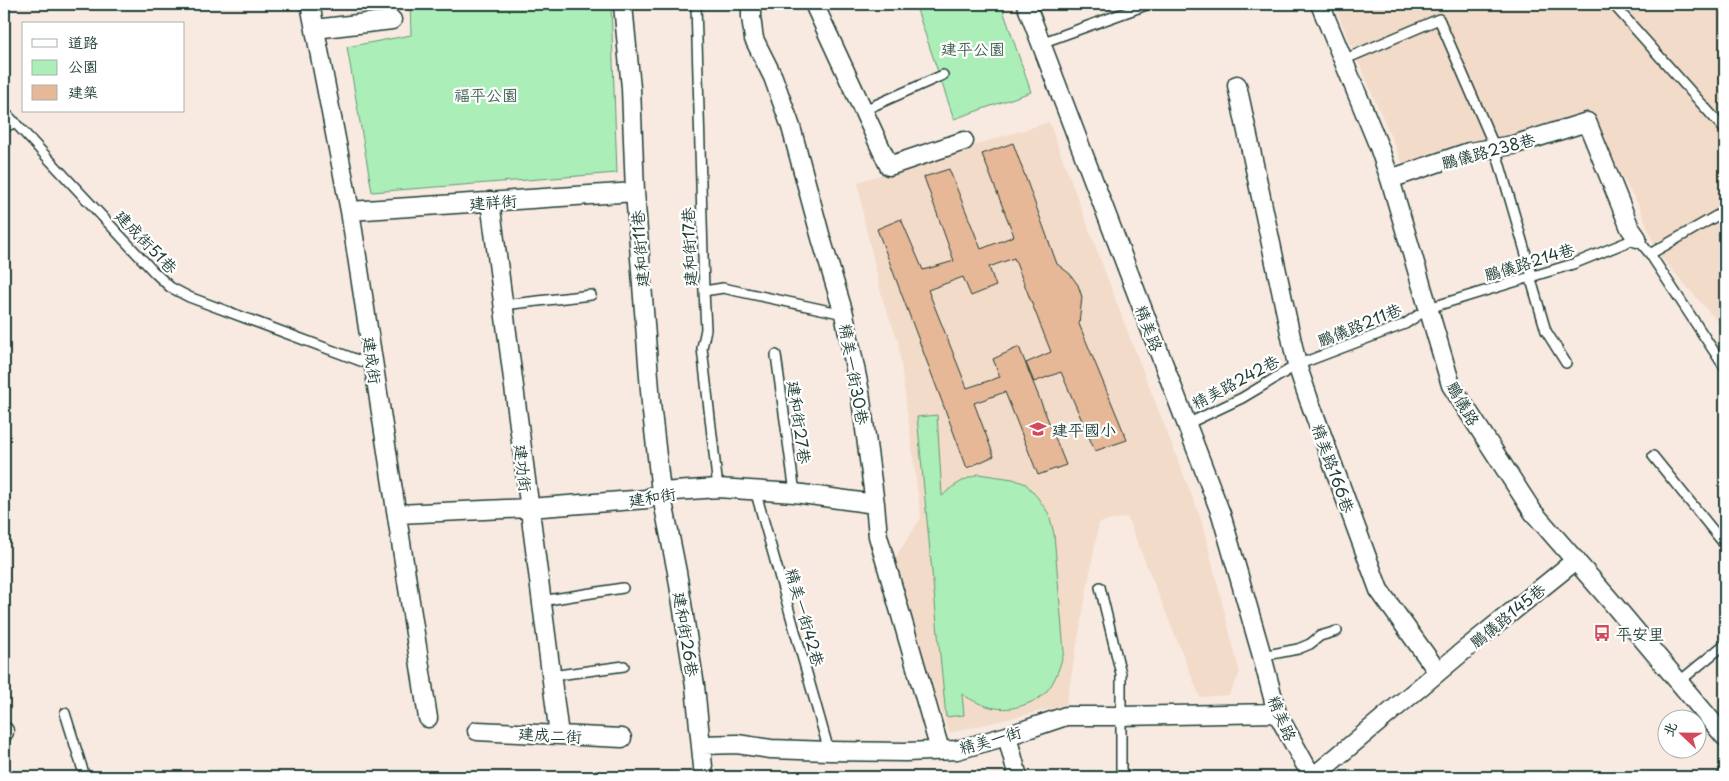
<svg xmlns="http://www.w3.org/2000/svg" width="1729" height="781" font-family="'Playpen Sans','LXGW WenKai TC',sans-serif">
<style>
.built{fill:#f3dbca}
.green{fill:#abeeb7;stroke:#659676}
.building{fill:#e7b897;stroke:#1f3d34}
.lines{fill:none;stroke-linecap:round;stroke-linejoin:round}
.lane-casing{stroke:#1f3d34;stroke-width:12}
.street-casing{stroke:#1f3d34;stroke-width:21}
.lane{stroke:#fff;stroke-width:9}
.street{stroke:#fff;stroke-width:18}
.labels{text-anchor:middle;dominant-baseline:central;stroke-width:4.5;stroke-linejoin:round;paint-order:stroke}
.park-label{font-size:16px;fill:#3b604e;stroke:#fff}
.street-label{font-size:16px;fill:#1f3d34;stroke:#fff}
.poi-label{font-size:16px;fill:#1f3d34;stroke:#fff;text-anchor:start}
</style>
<rect width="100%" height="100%" fill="#f8eae0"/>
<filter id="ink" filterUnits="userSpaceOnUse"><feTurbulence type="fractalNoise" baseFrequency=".02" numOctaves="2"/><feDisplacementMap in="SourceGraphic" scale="10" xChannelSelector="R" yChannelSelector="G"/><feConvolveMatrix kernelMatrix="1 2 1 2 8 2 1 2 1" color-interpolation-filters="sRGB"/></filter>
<g filter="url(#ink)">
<path class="built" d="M1335,4H1725V330L1658,254L1639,206L1593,128L1410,181L1337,12Z
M1049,122L1122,317L1201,519L1240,673L1229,695L1200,697L1127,517L1099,523L1066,705L949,733L891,564L921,518L898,341L883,301L864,220L858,182Z"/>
<path class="green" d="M410,4H611L617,173L372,192L347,47L411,35Z
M915,4H1001L1031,92L954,119Z
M937,415L942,496L951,488L964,480L978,474L1013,479L1026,484L1038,498L1049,514L1054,534L1064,652C1060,666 1056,680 1047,691C1041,698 1032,702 1024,705C1001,713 982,707 962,694L964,715L946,717L917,417Z"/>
<path class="building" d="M1013,143L1057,264L1070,274L1078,285L1082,297L1079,324L1127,440L1095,451L1061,372L1034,382L1026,363L1051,352L1014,258L989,267L996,286L971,296L963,277L928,290L967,388L1000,377L993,359L1019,347L1066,465L1038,475L1005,392L974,403L994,456L967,468L877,229L901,219L923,270L954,261L924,177L949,169L981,249L1014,236L982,154Z"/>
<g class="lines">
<g class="lane-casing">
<path id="lane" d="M696,4L704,291L706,329L702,348L718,488
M1613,4L1725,130
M1041,43L1149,4
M1343,60L1439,19L1495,148L1532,275V283L1546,331L1566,363
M864,110L943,75
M4,111L154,272L170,287L189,297L374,366
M4,128L15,122
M1650,254L1725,211
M704,291L723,288L844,314
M503,305L591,295
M776,355L795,493
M1187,424L1242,398L1297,365L1405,324L1429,308L1573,264L1637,238L1650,254L1725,368
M1653,456L1725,545
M755,490L829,751
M1100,587L1121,674V769L1124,777
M541,601L623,588
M1262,656L1298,649L1310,644L1320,636L1337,631
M551,676L624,666
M1680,681L1725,644
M65,713L85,777
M1559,776L1560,777
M1721,777L1725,774"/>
</g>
<g class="street-casing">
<path id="street" d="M310,4L350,211L428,718
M751,4V17L754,39L773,77L791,127L821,238L844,314L860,392L875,504L878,536L940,750
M814,4L889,166L964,141
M1026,4L1221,514L1262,656L1277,713L1312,777
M1320,4L1379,147L1390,179L1451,385L1533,512L1609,599L1725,737
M623,5L631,88L635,192L651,403L661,492L677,572L695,686L704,777
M315,29L392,20
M1237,85L1297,365L1309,400L1379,590L1438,672
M1390,179L1469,152L1513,145L1587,122L1630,228L1637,238
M490,201L559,735
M350,211L635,192
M398,514L529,508L647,499L661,492L718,488L795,493L875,504
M4,731V732
M477,731L622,738
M1007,736L1018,777
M702,745L737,744L771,749L829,751L905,752L957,750L1007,736L1066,716H1120L1277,713
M1313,777L1462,652L1576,560"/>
</g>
<use href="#lane" class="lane"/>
<use href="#street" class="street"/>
</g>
</g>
<defs>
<g id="school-bare" transform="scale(1.35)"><path d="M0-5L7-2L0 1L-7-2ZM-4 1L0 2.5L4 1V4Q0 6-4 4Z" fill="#d1495b" stroke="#fff" stroke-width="2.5" paint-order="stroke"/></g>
<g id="bus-bare" transform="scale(1.35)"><path d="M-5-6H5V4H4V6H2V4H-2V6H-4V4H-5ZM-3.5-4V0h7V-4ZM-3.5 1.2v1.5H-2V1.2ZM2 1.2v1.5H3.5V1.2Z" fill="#d1495b" stroke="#fff" stroke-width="2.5" paint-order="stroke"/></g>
</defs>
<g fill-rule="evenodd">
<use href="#school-bare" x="1038" y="429"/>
<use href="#bus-bare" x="1602" y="633"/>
</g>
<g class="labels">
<g class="park-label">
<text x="973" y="48">建平公園</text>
<text x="486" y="94">福平公園</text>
</g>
<g class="street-label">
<text transform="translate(1488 150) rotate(-15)">鵬儀路238巷</text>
<text transform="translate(493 201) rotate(-4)">建祥街</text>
<text transform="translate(147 241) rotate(46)">建成街51巷</text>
<text transform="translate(688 247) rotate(-92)">建和街17巷</text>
<text transform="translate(639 249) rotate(-94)">建和街11巷</text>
<text transform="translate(1529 261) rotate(-17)">鵬儀路214巷</text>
<text transform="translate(1359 324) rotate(-22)">鵬儀路211巷</text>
<text transform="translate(1150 328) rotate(69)">精美路</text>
<text transform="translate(373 360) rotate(82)">建成街</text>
<text transform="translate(855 374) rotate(80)">精美一街30巷</text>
<text transform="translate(1235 381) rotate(-28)">精美路242巷</text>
<text transform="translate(1464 403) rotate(60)">鵬儀路</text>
<text transform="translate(800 422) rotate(82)">建和街27巷</text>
<text transform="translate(524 468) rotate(83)">建功街</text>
<text transform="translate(1334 468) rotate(70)">精美路166巷</text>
<text transform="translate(652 496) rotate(-9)">建和街</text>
<text transform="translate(1507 615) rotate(-39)">鵬儀路145巷</text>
<text transform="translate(806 617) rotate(74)">精美一街42巷</text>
<text transform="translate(687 634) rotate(81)">建和街26巷</text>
<text transform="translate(1283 718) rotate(67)">精美路</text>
<text transform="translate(550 734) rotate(3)">建成二街</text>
<text transform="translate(990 739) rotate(-16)">精美一街</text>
</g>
<g class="poi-label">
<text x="1052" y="429">建平國小</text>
<text x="1616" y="633">平安里</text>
</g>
</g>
<rect width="1729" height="781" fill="none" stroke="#fff" stroke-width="20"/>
<rect x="10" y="10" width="1709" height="761" fill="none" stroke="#1f3d34" stroke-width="2" filter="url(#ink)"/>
<rect x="22" y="22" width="162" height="90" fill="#ffffff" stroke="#a5b1ae"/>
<rect x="32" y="39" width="25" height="8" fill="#ffffff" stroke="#a5b1ae"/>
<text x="68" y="48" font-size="15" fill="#1f3d34">道路</text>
<rect x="32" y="60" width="25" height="15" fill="#abeeb7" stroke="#a5b1ae"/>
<text x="68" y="72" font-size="15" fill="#1f3d34">公園</text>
<rect x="32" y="85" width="25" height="15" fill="#e7b897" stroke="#a5b1ae"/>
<text x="68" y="98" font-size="15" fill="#1f3d34">建築</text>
<g transform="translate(1682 734) rotate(292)"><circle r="24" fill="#ffffff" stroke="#a5b1ae"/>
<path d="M0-4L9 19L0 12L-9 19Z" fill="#d1495b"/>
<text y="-8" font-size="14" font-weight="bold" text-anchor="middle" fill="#1f3d34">北</text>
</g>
</svg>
